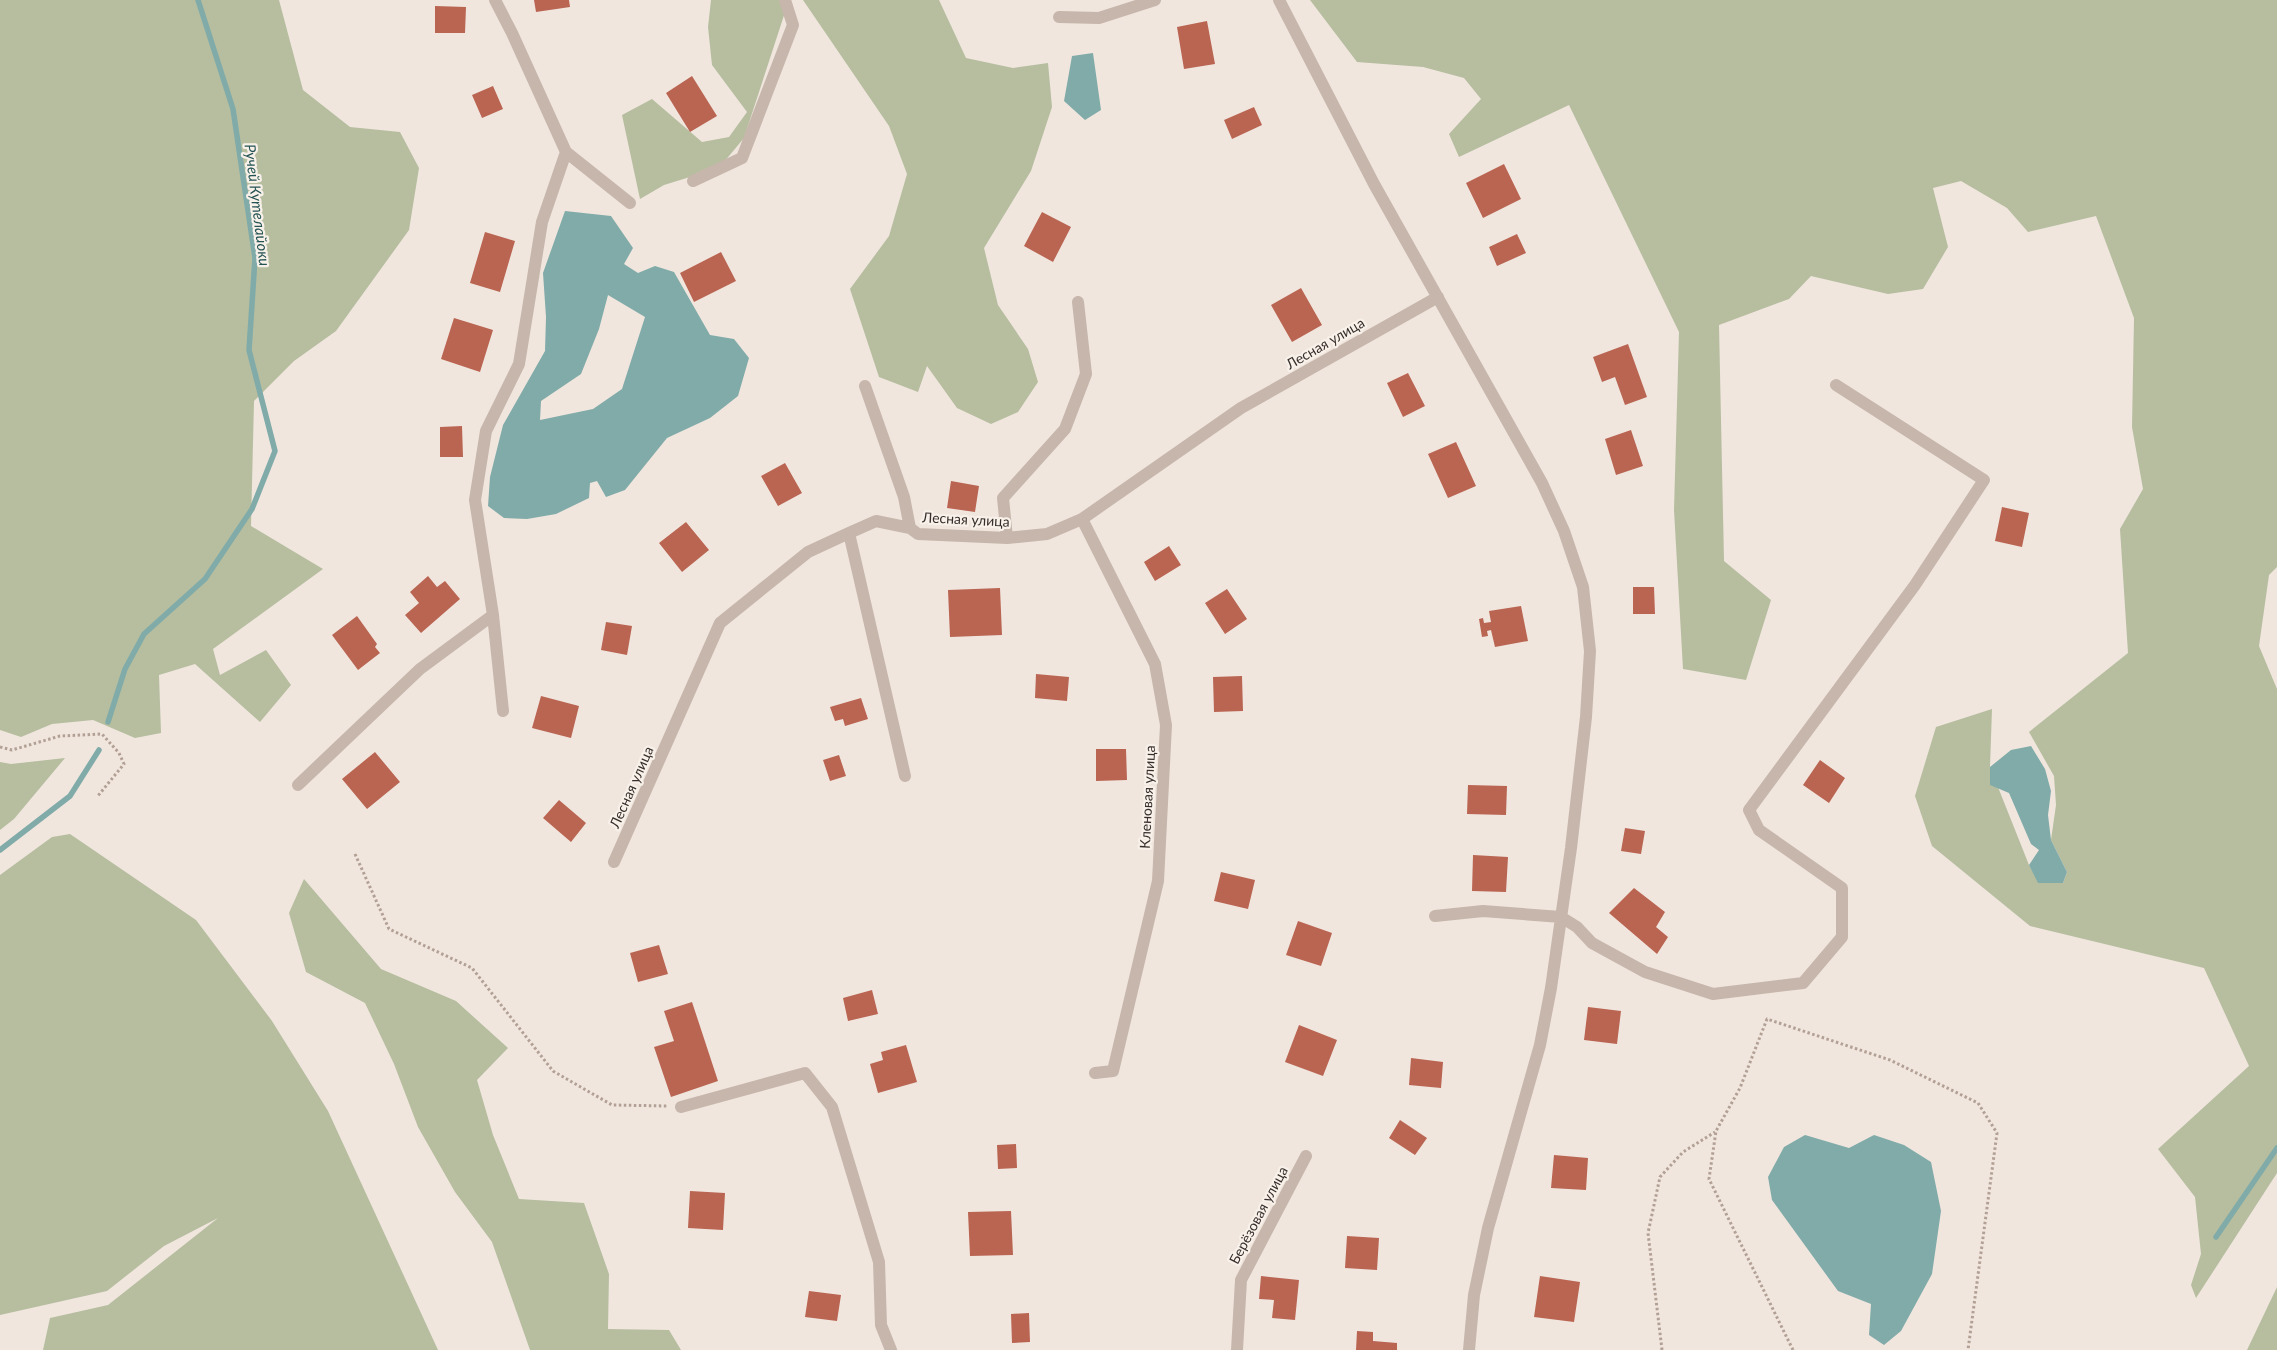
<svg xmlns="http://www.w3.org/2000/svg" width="2277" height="1350" font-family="Lato,sans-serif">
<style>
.green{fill:#b6be9f}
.water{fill:#80aba9;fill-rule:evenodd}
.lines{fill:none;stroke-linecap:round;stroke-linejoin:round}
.stream{stroke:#80aba9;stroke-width:5.5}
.building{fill:#ba6452}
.path{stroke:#b3a095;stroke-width:3;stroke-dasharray:2.5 2.5;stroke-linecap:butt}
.minor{stroke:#c7b6ab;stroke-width:12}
.labels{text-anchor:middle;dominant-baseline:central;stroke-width:4.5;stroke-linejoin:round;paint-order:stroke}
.street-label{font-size:14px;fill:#362d2a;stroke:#f8f1ea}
.water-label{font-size:15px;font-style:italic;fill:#235353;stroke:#f8f1ea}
</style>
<rect width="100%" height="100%" fill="#f0e6de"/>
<path class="green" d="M0,0H279L303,90L350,127L400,132L419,168L409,230L336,331L294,361L254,401L251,526L323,569L213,649L220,675L266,650L291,685L260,722L195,664L159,675L161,733L135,738L93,720L52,724L21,737L0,730Z
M711,0H789L744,138L719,168L664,185L640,199L622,115L652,99L702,142L729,137L747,112L712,65L708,27Z
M803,0H939L966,58L1013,68L1048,63L1052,107L1031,171L984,248L998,305L1028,349L1038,382L1018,412L991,424L957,408L927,366L918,392L879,377L850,289L889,236L907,174L889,126Z
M1310,0H2277V567L2269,575L2259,646L2277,689V1173L2196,1298L2191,1285L2201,1254L2195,1197L2158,1149L2249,1066L2204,968L2030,926L1932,846L1915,796L1936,727L1992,709L1990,767L2029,865L2039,883H2063L2067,872L2051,840L2056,805L2054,776L2029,732L2128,653L2120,529L2143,489L2132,427L2134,318L2096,216L2028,232L2007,208L1961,181L1933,188L1948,247L1923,289L1888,294L1811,276L1789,299L1719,325L1724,561L1771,600L1746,680L1683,669L1674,510L1679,332L1569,105L1459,157L1449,134L1481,99L1464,78L1423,67L1357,62Z
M65,758L14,819L0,830V762L11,764Z
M70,834L196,920L272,1021L328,1111L438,1350H43L50,1318L108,1305L218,1218L164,1246L107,1291L0,1315V875L52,837Z
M304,879L381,969L456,1001L508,1048L477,1080L493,1135L519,1199L584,1203L609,1274L608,1329L669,1330L681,1350H530L492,1242L455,1192L418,1127L394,1064L365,1003L306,972L289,913Z
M2277,1287V1350H2247Z"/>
<path class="water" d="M1093,53L1101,110L1085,120L1064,101L1072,56Z
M565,211L611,216L633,248L624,264L638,273L655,266L674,272L710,335L734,339L749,358L738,396L710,418L667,438L625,490L606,497L597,481L590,483L589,498L556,514L527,519L504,518L488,506L490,477L503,425L545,351L546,317L543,273ZM608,295L645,317L622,389L593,409L540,420L541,401L581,374L599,329Z
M2031,746L2045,769L2051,791L2048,815L2051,840L2067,872L2063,883H2038L2029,865L2039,850L2031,844L2009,793L1990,785V767L2011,750Z
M1805,1135L1849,1148L1874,1135L1904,1145L1931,1162L1941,1211L1932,1274L1901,1331L1884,1345L1869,1335L1871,1304L1838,1291L1772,1200L1768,1177L1784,1147Z"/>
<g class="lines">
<path class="stream" d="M108,722L125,669L144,634L205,579L252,509L275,451L249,350L255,258L233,109L198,0
M0,850L70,796L99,750
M2216,1237L2277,1148"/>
</g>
<path class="building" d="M534,0H569L570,7L536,12Z
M435,6L466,7L465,33H435Z
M1207,21L1215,64L1184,69L1177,27Z
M692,76L717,116L690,132L666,93Z
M493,86L503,109L482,118L472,95Z
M1254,107L1262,125L1232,139L1224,120Z
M1504,164L1521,199L1483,218L1466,183Z
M1042,212L1071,227L1053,262L1024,246Z
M485,232L515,241L500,292L470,283Z
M1517,234L1526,253L1497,266L1489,247Z
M721,252L736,281L694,302L680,273Z
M1301,288L1322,325L1292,342L1271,305Z
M454,318L493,330L480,372L441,359Z
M1628,344L1647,397L1625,405L1615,377L1602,382L1593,357Z
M1408,373L1425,406L1403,417L1387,383Z
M462,426L463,457H440V427Z
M1631,430L1643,466L1616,475L1605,439Z
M1456,442L1476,486L1448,498L1428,454Z
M785,463L802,493L778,506L761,476Z
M951,481L979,486L975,512L947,508Z
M2002,507L2029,513L2022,547L1995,541Z
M686,522L709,550L682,572L659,543Z
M1169,546L1181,565L1155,581L1144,562Z
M428,576L437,587L445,581L460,599L421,633L405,615L419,603L410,592Z
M1633,587H1654L1655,614H1633Z
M1000,588L1002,635L950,637L948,590Z
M1227,589L1247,619L1225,634L1205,603Z
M1521,606L1528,641L1495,647L1491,630L1487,631L1488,636L1482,637L1479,619L1483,618L1484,623L1491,622L1489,611Z
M357,616L377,644L375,647L380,653L358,670L332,635Z
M606,622L632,626L627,655L601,650Z
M1036,674L1069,677L1067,701L1035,698Z
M1242,676L1243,711L1214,712L1213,677Z
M541,696L579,706L571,738L532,728Z
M861,698L868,719L845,726L843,719L835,721L830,707Z
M1096,749H1126L1127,780L1096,781Z
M375,752L400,782L367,809L342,779Z
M839,755L846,776L830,781L823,760Z
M1820,760L1845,778L1829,803L1803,785Z
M1468,785L1507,786L1506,815L1467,814Z
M559,800L586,823L571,842L543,818Z
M1625,828L1645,831L1641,854L1621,851Z
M1473,855L1508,857L1506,892L1472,891Z
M1221,872L1255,880L1248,909L1214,901Z
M1634,888L1665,912L1656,927L1668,937L1657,954L1609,913Z
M1298,921L1332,933L1321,966L1286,955Z
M659,945L668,974L638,982L630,953Z
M872,990L878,1014L848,1021L843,998Z
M692,1002L718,1081L671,1097L654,1047L674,1041L664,1011Z
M1588,1007L1621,1011L1617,1044L1584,1040Z
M1299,1025L1337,1040L1323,1076L1285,1062Z
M906,1045L917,1082L878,1093L870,1064L883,1060L881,1052Z
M1411,1058L1443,1062L1441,1088L1409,1085Z
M1400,1120L1427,1138L1415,1155L1389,1138Z
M1016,1144L1017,1168L998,1169L997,1145Z
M1554,1155L1588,1158L1586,1190L1551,1188Z
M690,1191L725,1193L723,1230L688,1228Z
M1011,1211L1013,1255L970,1256L968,1212Z
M1347,1236L1379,1238L1377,1270L1345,1268Z
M1261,1276L1299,1280L1295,1320L1272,1318L1274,1300L1259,1299Z
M1540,1276L1580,1282L1574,1322L1534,1317Z
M809,1291L841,1295L837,1321L805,1317Z
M1029,1313L1030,1342L1012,1343L1011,1314Z
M1357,1331L1373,1332V1341L1397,1343V1350H1356Z"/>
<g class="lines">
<path class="path" d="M0,747L12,750L60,736L102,734L119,753L124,764L97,797
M355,854L389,929L472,968L553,1071L612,1105L668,1106
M1662,1350L1648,1233L1660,1177L1683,1152L1715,1132
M1793,1350L1709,1179L1716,1131L1740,1088L1767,1019L1890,1060L1978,1103L1997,1133L1968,1350"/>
<path class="minor" d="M495,0L512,33L566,152L542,222L519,364L486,431L475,500L493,615L503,711
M1279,0L1374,184L1542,483L1564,531L1583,587L1590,651L1586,717L1571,848L1551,988L1540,1045L1488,1228L1474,1295L1469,1350
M1059,17L1099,18L1155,0
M566,152L630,203
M693,181L742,158L793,25L785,0
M865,386L904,497L910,528
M1082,519L1155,664L1166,725L1158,881L1113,1071L1095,1073
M849,533L905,776
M1007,538L1003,498L1065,429L1086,374L1078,302
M298,785L420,669L493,615
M614,862L720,623L808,552L849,533L876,521L910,528L918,534L1007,538L1047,534L1082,519L1241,408L1438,297
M1435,916L1483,911L1561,917L1577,927L1592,943L1645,972L1713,994L1803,983L1842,937V888L1759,830L1749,810L1915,585L1984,480L1836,385
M681,1107L805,1073L832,1107L879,1262L881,1325L891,1350
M1237,1350L1241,1280L1306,1156"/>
</g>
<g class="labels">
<g class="street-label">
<text transform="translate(1325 343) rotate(-30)">Лесная улица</text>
<text transform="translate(966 519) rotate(3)">Лесная улица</text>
<text transform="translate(631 787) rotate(-66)">Лесная улица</text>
<text transform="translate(1147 797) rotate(-87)">Кленовая улица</text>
<text transform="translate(1258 1215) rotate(-62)">Берёзовая улица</text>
</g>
<g class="water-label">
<text transform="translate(258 205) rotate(83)">Ручей Кутелайоки</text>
</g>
</g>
</svg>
